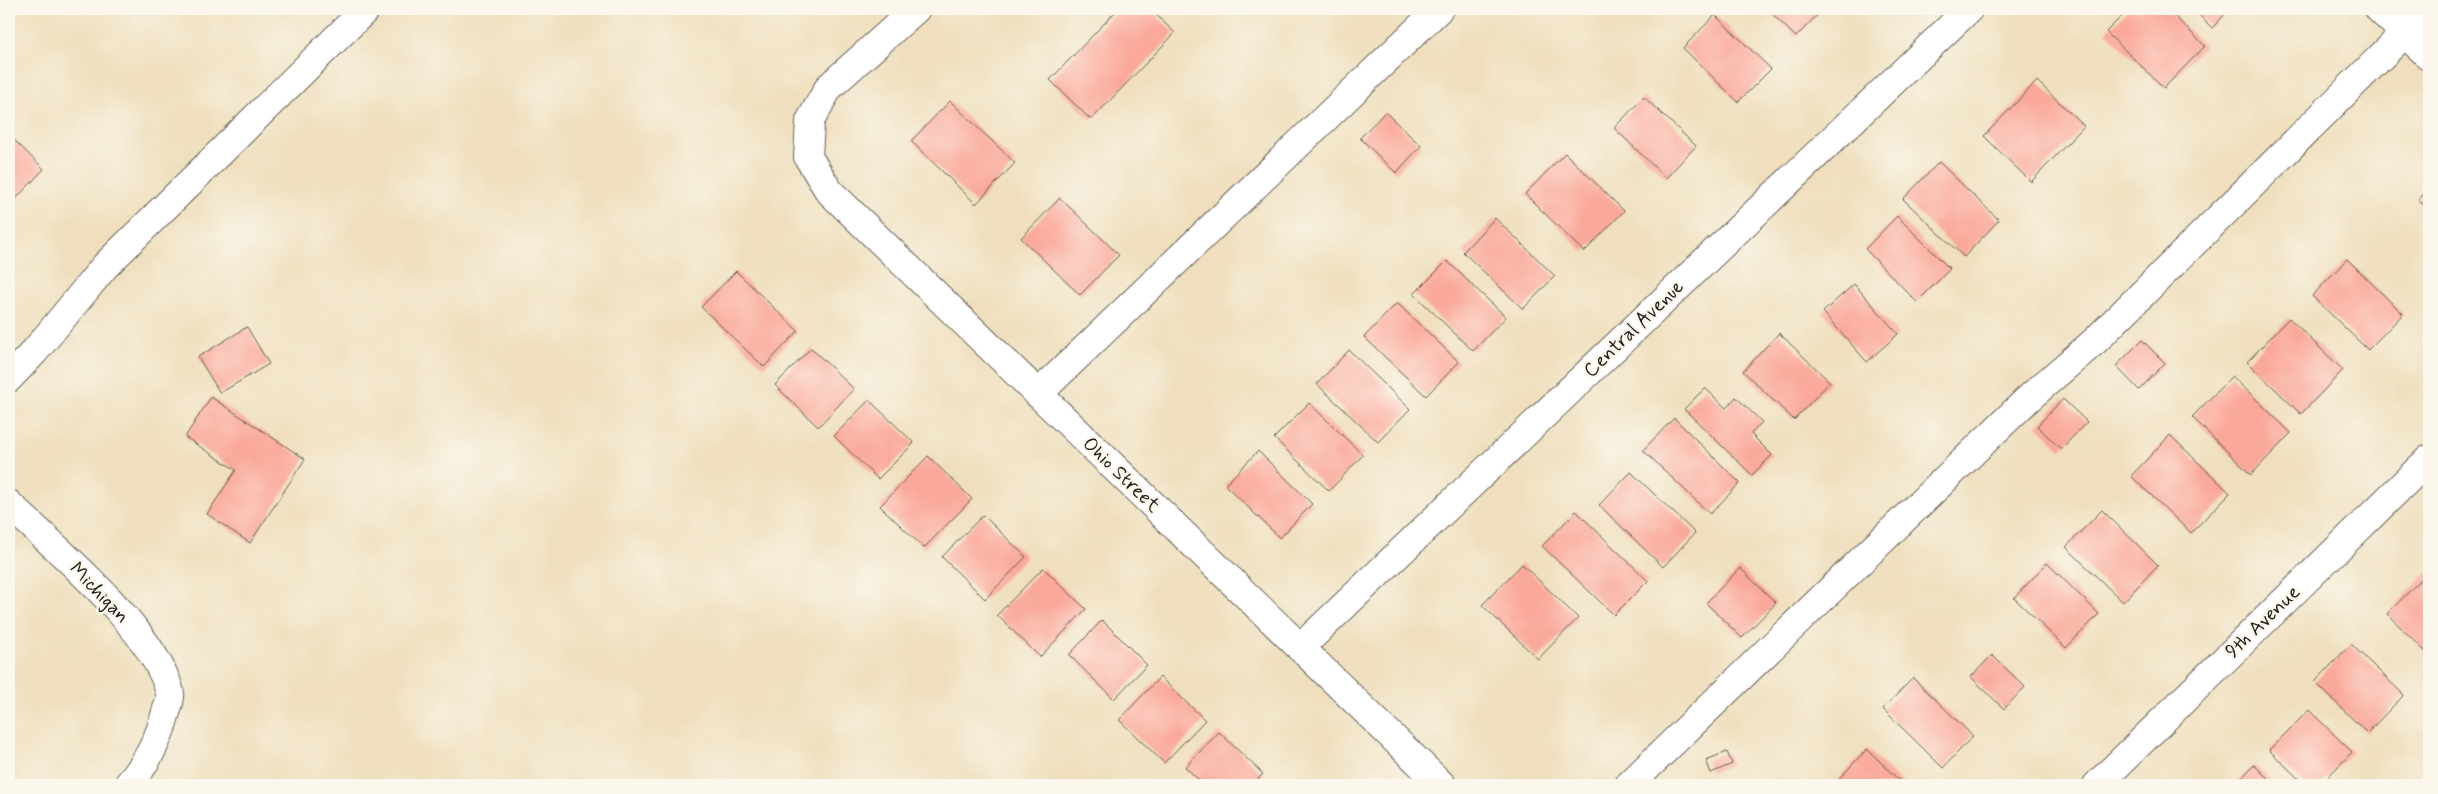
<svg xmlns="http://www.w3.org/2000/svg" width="2438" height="794" font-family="Mynerve,sans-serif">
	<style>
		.building { fill: #faa89a }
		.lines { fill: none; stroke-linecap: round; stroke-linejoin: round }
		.minor-casing { stroke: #666055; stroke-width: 30 }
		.minor { stroke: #fff; stroke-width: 28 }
		.labels { text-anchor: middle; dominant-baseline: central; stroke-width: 5; stroke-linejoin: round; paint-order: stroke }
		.street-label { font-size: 20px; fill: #1c1c1c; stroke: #fbf7ec }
	</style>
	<rect width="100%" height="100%" fill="#fbf7ec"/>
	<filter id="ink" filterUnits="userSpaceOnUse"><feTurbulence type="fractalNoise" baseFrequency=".02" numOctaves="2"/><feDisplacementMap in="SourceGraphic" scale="10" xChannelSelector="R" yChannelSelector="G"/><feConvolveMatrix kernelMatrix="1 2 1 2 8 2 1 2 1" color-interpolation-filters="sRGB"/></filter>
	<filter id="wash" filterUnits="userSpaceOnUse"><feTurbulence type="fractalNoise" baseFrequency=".0096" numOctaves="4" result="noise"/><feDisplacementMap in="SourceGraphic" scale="20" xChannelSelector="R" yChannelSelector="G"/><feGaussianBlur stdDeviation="1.12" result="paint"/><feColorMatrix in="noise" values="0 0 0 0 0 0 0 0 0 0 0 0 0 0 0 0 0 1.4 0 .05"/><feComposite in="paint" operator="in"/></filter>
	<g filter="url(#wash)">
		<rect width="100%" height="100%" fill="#efdfbe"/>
		<g id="blocks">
			<path class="building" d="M1118,9H1150L1175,33L1091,120L1050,80Z
				M1767,9H1823L1796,37Z
				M2129,9H2167L2205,46L2164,88L2106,32Z
				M2193,9H2230L2212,28Z
				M1715,15L1771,69L1738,102L1683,48Z
				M2037,81L2084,126L2031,182L1984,136Z
				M1644,97L1696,146L1666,178L1614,128Z
				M950,101L1015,163L976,204L911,141Z
				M1385,112L1421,146L1396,173L1360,138Z
				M9,135L44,169L9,206Z
				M1565,153L1624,211L1584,252L1525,194Z
				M1939,162L1999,220L1964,257L1903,199Z
				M2429,189V210L2418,200Z
				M1060,198L1119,255L1080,295L1021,238Z
				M1897,216L1950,269L1917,302L1865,249Z
				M1495,218L1555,276L1523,309L1463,252Z
				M2429,227V241L2422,234Z
				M2347,259L2403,314L2368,350L2312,296Z
				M1447,261L1506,317L1473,351L1414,294Z
				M736,271L798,331L764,367L701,307Z
				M1854,284L1898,334L1867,362L1823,312Z
				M1397,303L1459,362L1426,396L1364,337Z
				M2289,318L2343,370L2301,414L2247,362Z
				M247,327L269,364L220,393L198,357Z
				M1779,333L1830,382L1794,420L1743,371Z
				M2142,340L2165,363L2139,390L2116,366Z
				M811,348L854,389L818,427L775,385Z
				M1349,350L1410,409L1378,442L1317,384Z
				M2232,376L2291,433L2251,475L2192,417Z
				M1705,388L1726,408L1736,397L1762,422L1751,434L1772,455L1752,475L1684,409Z
				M211,397L305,459L250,543L207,514L236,470L185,437Z
				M2063,399L2087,422L2061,449L2037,426Z
				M869,400L914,443L878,479L834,436Z
				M1309,403L1363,455L1329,491L1274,438Z
				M1674,418L1740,483L1710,514L1643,450Z
				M2170,435L2230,493L2191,533L2131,476Z
				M1258,451L1312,504L1280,538L1225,485Z
				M928,456L972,499L924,548L880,506Z
				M1631,472L1695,533L1663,567L1599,505Z
				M2102,510L2158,565L2123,602L2066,547Z
				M1576,511L1648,581L1614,615L1542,546Z
				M983,515L1026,557L985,599L942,557Z
				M2047,563L2099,614L2066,648L2014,598Z
				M1522,564L1578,618L1538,659L1482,605Z
				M1043,568L1086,609L1040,657L997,615Z
				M1740,568L1776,603L1742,638L1706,603Z
				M2429,571V655L2387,614Z
				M1102,620L1147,665L1114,699L1069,655Z
				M2351,644L2404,695L2367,733L2315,682Z
				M1992,655L2025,687L2004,709L1971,677Z
				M1160,677L1205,720L1164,763L1119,720Z
				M1913,678L1973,736L1943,768L1883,709Z
				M2309,710L2352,752L2320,785H2305L2269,750Z
				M1219,732L1263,774L1252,785H1204L1185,767Z
				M1867,749L1904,785H1836L1834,784Z
				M1727,752L1732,764L1711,773L1706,760Z
				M2254,765L2275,785H2234Z"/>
		</g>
	</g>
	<g filter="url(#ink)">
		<use href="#blocks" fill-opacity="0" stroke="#666055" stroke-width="1"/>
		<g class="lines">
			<defs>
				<path id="minor" d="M916,9L829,87L810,121L808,157L829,191L1442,785
					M2379,9L2429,56
					M9,378L35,351L105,266L366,9
					M1038,394L1439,9
					M9,504C56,549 155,630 170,693C171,699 168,706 166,712C159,740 147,763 128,785
					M1300,648L1969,9
					M1629,785L2029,398L2095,341L2429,9
					M2097,785L2429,459"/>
			</defs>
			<use href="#minor" class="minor-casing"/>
			<use href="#minor" class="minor"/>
		</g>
	</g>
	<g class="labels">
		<g class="street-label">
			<text transform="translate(1634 329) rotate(-44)">Central Avenue</text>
			<text transform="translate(1121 475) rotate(44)">Ohio Street</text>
			<text transform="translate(99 593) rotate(46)">Michigan</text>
			<text transform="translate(2263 622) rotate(-44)">9th Avenue</text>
		</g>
	</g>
	<rect width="2438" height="794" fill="none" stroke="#fbf7ec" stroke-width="30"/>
</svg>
